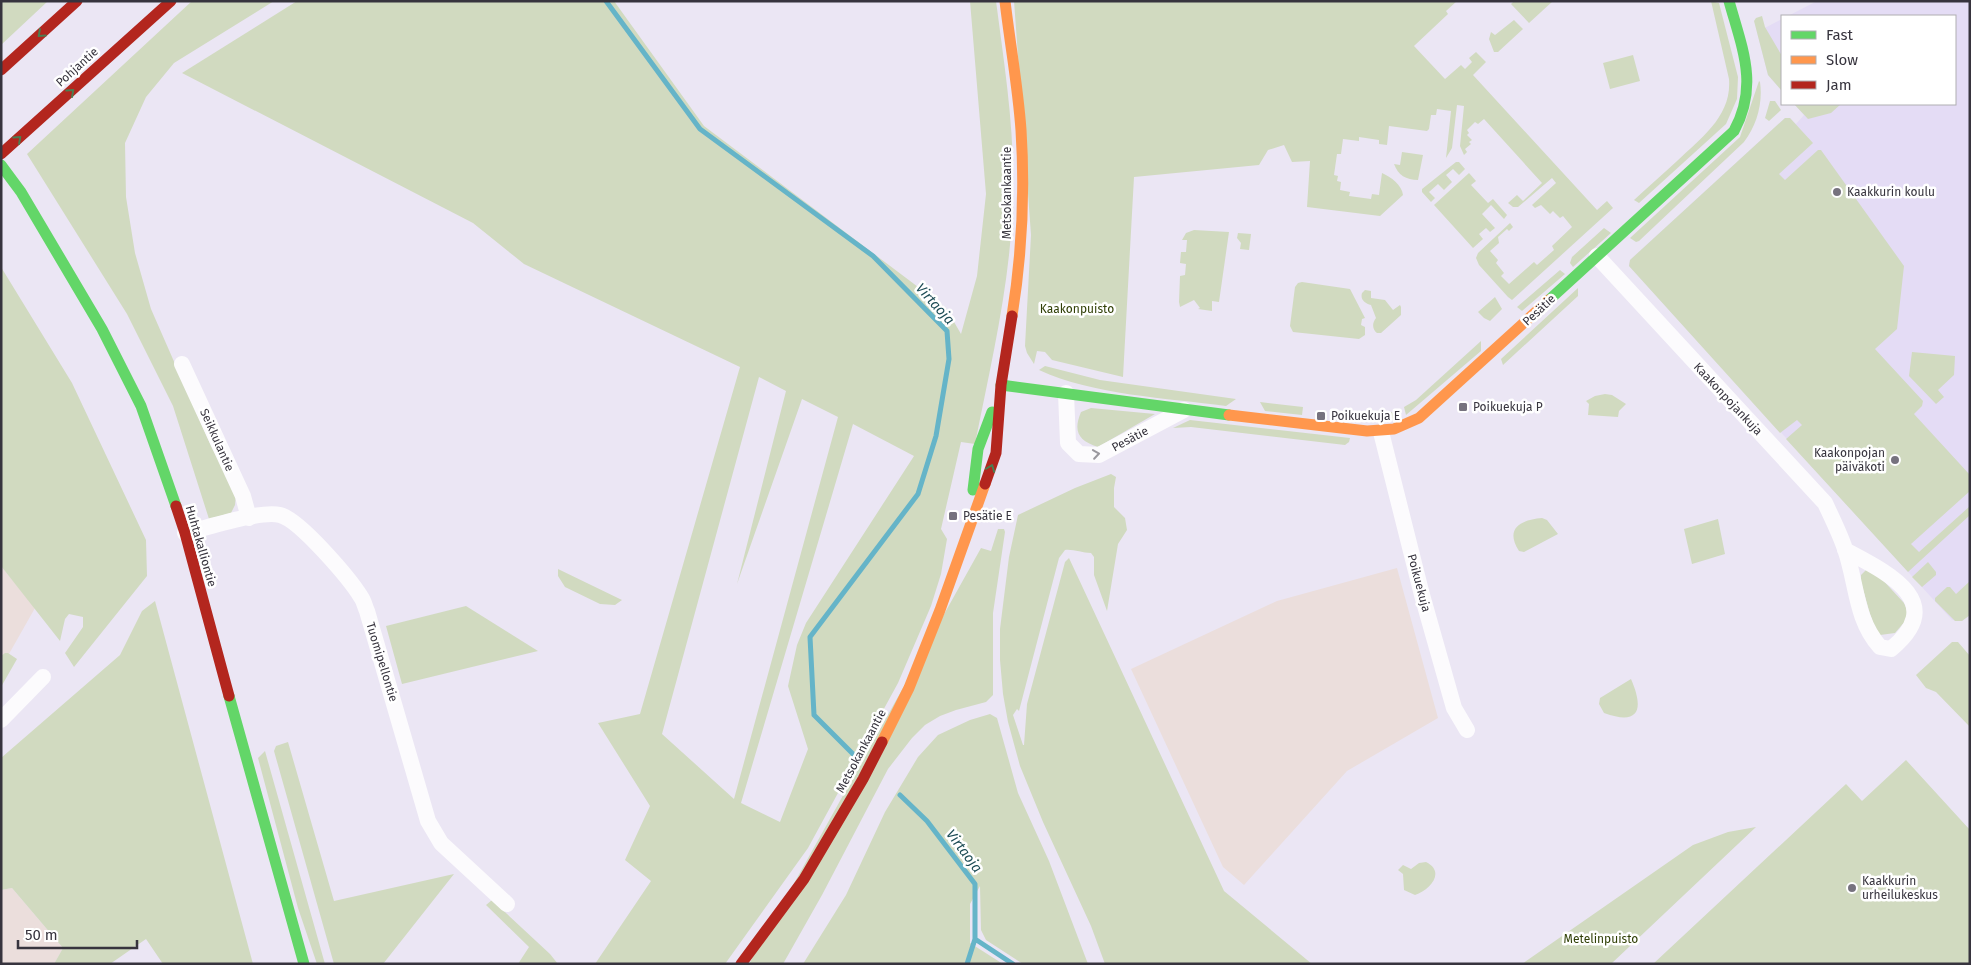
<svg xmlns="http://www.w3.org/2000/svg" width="1971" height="965" font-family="'Fira Sans',sans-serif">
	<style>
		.commercial { fill: #ebdedc }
		.built { fill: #e4dcf5 }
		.green { fill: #d1dac0; fill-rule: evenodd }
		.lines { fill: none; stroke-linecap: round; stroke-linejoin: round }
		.stream { stroke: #65b4c8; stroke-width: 5 }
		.street { stroke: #fcfbfd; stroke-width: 16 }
		.fast { stroke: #63d668; stroke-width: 11 }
		.slow { stroke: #ff974d; stroke-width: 11 }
		.jam { stroke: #b3261e; stroke-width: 11 }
		.oneway { stroke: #4b7d51 }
		.oneway2 { stroke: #9a989e }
		.poi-dot { fill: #76727e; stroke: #fff; stroke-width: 2 }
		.labels { text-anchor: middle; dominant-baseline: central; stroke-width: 5; stroke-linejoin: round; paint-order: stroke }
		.street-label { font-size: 12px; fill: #37343e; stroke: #fff }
		.poi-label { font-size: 12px; fill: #37343e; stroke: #fff; text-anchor: start }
		.park-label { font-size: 12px; fill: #314007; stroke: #fff }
		.water-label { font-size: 14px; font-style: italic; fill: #1e4d56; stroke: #fff }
	</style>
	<rect width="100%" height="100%" fill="#ebe6f4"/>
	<path class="commercial" d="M1,566L35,608L1,668Z
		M1397,568L1438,718L1347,771L1244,885L1223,867L1131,669L1277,601Z
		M12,888L63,948L54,964H1V890Z"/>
	<path class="built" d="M1817,1H1970V615L1962,621L1952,620L1629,266L1630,260L1785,118H1790L1796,124L1804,115L1794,104H1955V16H1788Z
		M1782,19V91L1768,75L1757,32Z"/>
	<path class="green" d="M1,1H48L1,45Z
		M192,1H274L174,63L146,97L125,143L126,197L135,253L151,309L211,446L236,494L235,505L231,513L209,519L173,406L127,314L27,154Z
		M297,1H614L704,126L946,308L961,334L977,276L986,194L970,1H996C1004,63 1014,124 1013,186C1013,273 992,358 975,444L961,442L941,529L947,539L941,574L931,606L898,683L808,848L725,964H595L651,881L625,860L650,806L598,723L640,714L740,367L524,264L473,223L182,73ZM759,377L786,391L737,584L802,399L838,417L734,799L662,734ZM853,424L914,456L806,623L797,645L788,686L808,749L780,822L741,803Z
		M1014,1H1457L1446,11L1448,14L1414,46L1445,79L1461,65L1465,69L1472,62L1469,58L1476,52L1486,62L1473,75L1597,210L1607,201L1613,208L1512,300L1508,297L1479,265L1476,258L1478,253L1510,223L1513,227L1509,231L1507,229L1498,237L1499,243L1490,251L1498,260L1496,263L1504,273L1501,276L1509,284L1534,262L1537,265L1554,250L1552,246L1572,227L1563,216L1560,218L1553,211L1550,214L1541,205L1535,208L1532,205L1556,183L1552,178L1518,207H1513L1508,203L1517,195L1523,201L1542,183L1484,119L1478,124L1475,122L1467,130L1469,133L1467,135L1472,140L1469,142L1471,144L1465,149L1467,152L1464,155L1460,146L1464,106L1457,105L1452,148L1446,158L1451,111L1437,109L1436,115H1431L1429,129L1427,131L1389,126L1387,145L1379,144V140L1359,137V141L1343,139L1341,154H1337L1334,175L1338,176L1337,181L1341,182L1340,190L1350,192L1349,196L1371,199L1372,194L1379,195L1382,173C1391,177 1402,185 1403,195L1380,216L1307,207L1310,161L1292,162L1284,145L1268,150L1259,165L1134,177L1123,377L1052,360L1045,352L1037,351L1034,364L1027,353L1025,346L1031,235Z
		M1514,1H1553L1529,23L1511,4Z
		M1711,1L1719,3L1738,77L1737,99L1726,124L1639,203L1634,200C1648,187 1663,174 1677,161C1701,138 1732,116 1729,79Z
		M1762,16L1765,27L1782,56V91L1768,75L1754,21L1756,18Z
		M1514,20L1523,29L1498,52H1494L1489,39L1491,32L1495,35Z
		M1633,55L1640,81L1610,89L1603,63Z
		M1759,81L1760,82C1763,103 1757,125 1744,142L1639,241L1636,242L1630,238L1740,137Z
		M1770,101H1775L1781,110L1769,121L1765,118Z
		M1794,104H1841L1831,113L1808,119Z
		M1785,118H1790L1813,143L1779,174L1785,180L1818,150H1821L1904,266L1897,329L1875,349L1923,401L1922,406L1914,414L1970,475V491L1911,544L1919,552L1970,506V515L1908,572L1786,439L1802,425L1797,420L1780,433L1629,266L1630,260Z
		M1402,152L1423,155L1418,180C1406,180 1398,175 1394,164L1400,165Z
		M1456,162H1459L1465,169L1459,175L1453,169L1446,175L1452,182L1444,190L1438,184L1429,192L1435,198L1431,202L1422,192V189Z
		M1469,173L1476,181L1471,185L1488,203L1493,199L1507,215L1504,219L1491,205L1482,214L1495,228L1490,232L1486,228L1479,234L1483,239L1473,248L1434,205Z
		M1604,228L1611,233L1573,267L1570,263L1572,257Z
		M1194,230L1229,232L1219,302L1212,301V311L1198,309L1200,308L1194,300L1180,307L1179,302L1180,276L1185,275L1186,264L1180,263L1181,252H1186L1187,240H1182L1186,233Z
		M1238,233L1251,234L1249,250L1240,249L1241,243L1237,238Z
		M1,267L72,383L146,540L147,576L74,667L65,653L83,627V617L69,614L65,619L60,641L1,566Z
		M1560,270L1565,274L1522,311L1517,307Z
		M1302,282L1350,289L1365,318L1362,319L1361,325L1365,327V335L1359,339L1293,332L1290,326L1295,287L1298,283Z
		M1578,288V296L1503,365L1501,359Z
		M1365,290L1371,291V298L1385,300L1393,310L1400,305L1401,307V315L1381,333H1377C1372,329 1372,323 1376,318L1371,305C1365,303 1360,300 1362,293Z
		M1495,297L1502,309L1490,321L1484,318L1478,312Z
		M1481,341V351L1406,415L1404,407L1416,400Z
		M1912,352L1955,356L1954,375L1938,390L1944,397L1936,404L1909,376Z
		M1045,366L1100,380L1236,399L1226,406C1167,398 1093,395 1039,370Z
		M1605,394L1612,395L1626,404L1619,411L1618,417L1588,415L1589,404L1586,401L1595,396Z
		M1260,402L1303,407L1302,415L1265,411Z
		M1091,408L1155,414L1098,447C1078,441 1073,431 1081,412Z
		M1392,412L1396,420L1361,422L1363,416L1365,415Z
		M1190,420L1350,438L1349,442L1345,445L1191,427L1173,428Z
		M1111,474L1116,477L1114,488V507L1125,518L1127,530L1118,544L1107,611L1094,575V557L1091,553C1082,553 1073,549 1065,550L1059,558L1019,711L1017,709L1013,715L1023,745H1024L1027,704L1065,562L1069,558L1224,891L1312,964H1105L1091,926L1043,822L1020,766L1008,722L1003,694L1000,660V629L1009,557L1018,515L1075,488Z
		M1542,518L1547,520L1558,534L1524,552L1519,551C1505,529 1519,520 1542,518Z
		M1718,519L1725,554L1692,564L1684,529Z
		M998,529H1004L1005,532L993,613V695L986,702L956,710L940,716L925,725L912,738L888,769L822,895L783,964H749L981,548L991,551Z
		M1928,562L1936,572V575L1922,587L1912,577Z
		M558,569L622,600L615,605L600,604L565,587L558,576Z
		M1866,570L1880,577L1904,603L1908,612L1907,619L1895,633L1880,635L1875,628L1870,614L1861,582V575Z
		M1970,581V615L1962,621H1955L1935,601V598L1947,587H1950L1956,594Z
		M155,601L253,964H163L146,939L110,964H54L63,948L12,888L1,890V758L120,655L142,611Z
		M466,606L538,651L402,684L386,626Z
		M1952,642H1958L1970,656V727L1936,692L1926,688L1916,675Z
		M5,653H8L17,659L1,687V656Z
		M1631,679C1644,709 1640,726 1604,713L1599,704L1600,698Z
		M990,714L997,718L1018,793L1049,861L1088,964H1023L986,940L981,930L980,886L970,904V943L1003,964H803L846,895L885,812L918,757L938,735L970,720Z
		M288,742L334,901L454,874L383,964H334L274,751L276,746Z
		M265,751L325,964H317L298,908L258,758Z
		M1906,760L1970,830V964H1653L1846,784L1862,801Z
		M1756,827L1611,964H1522L1693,845L1728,832Z
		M1426,862C1446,872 1430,890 1415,895L1404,890L1403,874L1398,870L1403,865L1411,869L1419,863Z
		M492,900L550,954L558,964H518L529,947L486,905Z"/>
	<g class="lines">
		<path class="stream" d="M606,1L700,129L873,256L947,331L949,359L936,436L918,494L810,637L814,715L855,756
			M900,795L927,821L975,884V939L967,964
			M975,939L1013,964"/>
		<path class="street" d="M1597,256L1825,503C1832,518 1840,534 1845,549C1857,583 1855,619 1880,647L1891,649C1949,601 1886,572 1845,550
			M182,364L243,496L249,518
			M1066,393L1068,443L1079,454L1099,455L1184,410
			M1381,432L1422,595L1454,708L1467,730
			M185,533C207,528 260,510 280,515C300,520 350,579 361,597C364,601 365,607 367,611L428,821L441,843L507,904
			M1,720L43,677"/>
		<path class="fast" d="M1,165L21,192L102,329L141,406L176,506
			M1549,300L1734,131C1759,85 1742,48 1729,1
			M1001,385L1229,415
			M973,490L978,449L992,412
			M229,696L304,964"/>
		<path class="slow" d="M1005,1C1010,44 1018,87 1021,130C1025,192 1022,254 1012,316
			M1229,415L1367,431L1394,429L1419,418L1549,300
			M882,742L909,688L940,610L985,484"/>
		<path class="jam" d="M1,70L77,1
			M1,154L171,1
			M985,484L996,453L1001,385L1012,316
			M176,506L185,533L229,696
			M741,964L804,879L863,779L882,742"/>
	</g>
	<defs><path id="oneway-chevron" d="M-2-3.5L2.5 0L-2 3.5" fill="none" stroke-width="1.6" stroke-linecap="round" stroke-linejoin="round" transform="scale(1.25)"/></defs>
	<g class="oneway">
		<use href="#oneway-chevron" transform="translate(41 34) rotate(138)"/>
		<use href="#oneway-chevron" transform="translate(71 92) rotate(-42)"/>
		<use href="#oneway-chevron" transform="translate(18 139) rotate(-42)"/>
		<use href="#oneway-chevron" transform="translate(991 468) rotate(-69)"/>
	</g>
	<use class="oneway2" href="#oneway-chevron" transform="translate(1096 454) rotate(-8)"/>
	<g class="poi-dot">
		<circle cx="1837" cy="192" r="5"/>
		<rect x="1458" y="402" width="10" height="10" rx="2.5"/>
		<rect x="1316" y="411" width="10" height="10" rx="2.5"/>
		<circle cx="1895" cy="460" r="5"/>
		<rect x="948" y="511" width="10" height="10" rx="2.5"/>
		<circle cx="1852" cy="888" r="5"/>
	</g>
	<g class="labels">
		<g class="street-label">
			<text transform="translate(77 67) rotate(-42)">Pohjantie</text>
			<text transform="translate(1007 193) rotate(-90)">Metsokankaantie</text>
			<text transform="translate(1539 310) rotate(-43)">Pesätie</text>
			<text transform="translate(1728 399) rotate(47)">Kaakonpojankuja</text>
			<text transform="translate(1130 439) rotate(-28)">Pesätie</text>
			<text transform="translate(217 440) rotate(66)">Seikkulantie</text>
			<text transform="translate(201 546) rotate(74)">Huhtakalliontie</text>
			<text transform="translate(1419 583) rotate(75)">Poikuekuja</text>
			<text transform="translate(382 662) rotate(73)">Tuomipellontie</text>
			<text transform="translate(861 751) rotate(-62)">Metsokankaantie</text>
		</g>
		<g class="poi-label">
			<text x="1847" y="192">Kaakkurin koulu</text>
			<text x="1473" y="407">Poikuekuja P</text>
			<text x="1331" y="416">Poikuekuja E</text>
			<text x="1885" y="453" text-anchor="end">Kaakonpojan<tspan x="1885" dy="14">päiväkoti</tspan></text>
			<text x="963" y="516">Pesätie E</text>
			<text x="1862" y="881">Kaakkurin<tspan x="1862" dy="14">urheilukeskus</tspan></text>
		</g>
		<g class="park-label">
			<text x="1077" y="309">Kaakonpuisto</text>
			<text x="1601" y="939">Metelinpuisto</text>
		</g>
		<g class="water-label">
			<text transform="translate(935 304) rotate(48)">Virtaoja</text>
			<text transform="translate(964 851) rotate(53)">Virtaoja</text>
		</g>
	</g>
	<rect width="1971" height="965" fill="none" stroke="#37343e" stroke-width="5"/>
	<rect x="1781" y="15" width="175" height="90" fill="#ffffff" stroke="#afaeb2"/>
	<rect x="1791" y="31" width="25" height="8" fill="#63d668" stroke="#afaeb2"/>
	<text x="1826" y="40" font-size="15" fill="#37343e">Fast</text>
	<rect x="1791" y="56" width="25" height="8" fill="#ff974d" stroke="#afaeb2"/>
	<text x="1826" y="65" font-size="15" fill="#37343e">Slow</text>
	<rect x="1791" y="81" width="25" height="8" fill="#b3261e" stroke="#afaeb2"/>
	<text x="1826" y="90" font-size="15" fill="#37343e">Jam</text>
	<path d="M18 940v8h119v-8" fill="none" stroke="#37343e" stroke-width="2.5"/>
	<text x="25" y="940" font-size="15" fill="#37343e" stroke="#ffffff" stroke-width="4" paint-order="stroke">50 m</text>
</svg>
